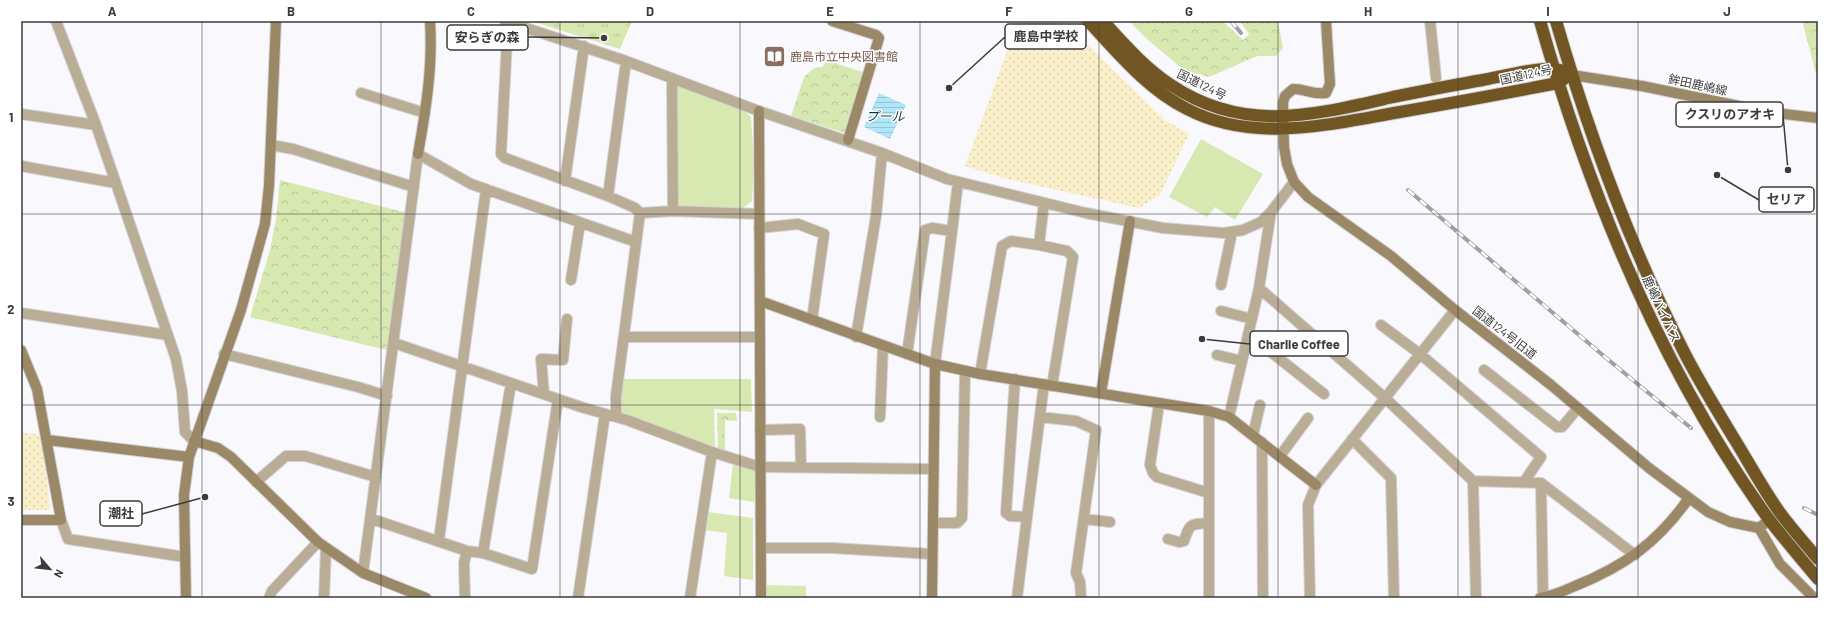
<svg xmlns="http://www.w3.org/2000/svg" width="1839" height="619" font-family="Barlow,'Noto Sans JP',sans-serif">
	<style>
		.grass { fill: #d7e8b1 }
		.forest { fill: url(#forest-crowns) }
		.sand { fill: url(#sand-dots) }
		.park { fill: url(#park-tufts) }
		.water { fill: url(#water-rules) }
		.lines { fill: none; stroke-linecap: round; stroke-linejoin: round }
		.street-casing { stroke: #d3d2d6; stroke-width: 12 }
		.secondary-casing { stroke: #d3d2d6; stroke-width: 12 }
		.highway-casing { stroke: #d3d2d6; stroke-width: 14 }
		.street { stroke: #baad96; stroke-width: 10 }
		.secondary { stroke: #9b8867; stroke-width: 10 }
		.highway { stroke: #715623; stroke-width: 12 }
		.rail-casing { stroke: #a09fa2; stroke-width: 4 }
		.rail { stroke: #fff; stroke-width: 2.5; stroke-dasharray: 8; stroke-linecap: butt }
		.grid { fill: none; stroke: #3b3a3c; stroke-width: 1; stroke-opacity: 0.55 }
		.labels { text-anchor: middle; dominant-baseline: central; stroke-width: 3; stroke-linejoin: round; paint-order: stroke }
		.education-label { font-size: 12px; fill: #785e54; stroke: #fff; text-anchor: start }
		.street-label { font-size: 12px; fill: #3b3a3c; stroke: #fff }
		.water-label { font-size: 13px; font-style: italic; fill: #10323c; stroke: #fff }
		.leader { fill: none; stroke: #3b3a3c; stroke-width: 1.5 }
		.callout-dot { fill: #3b3a3c; stroke: #fff; stroke-width: 1.5 }
		.callout { fill: #fff; stroke: #3b3a3c; stroke-width: 1.5 }
		.callout-label { font-size: 13px; text-anchor: middle; font-weight: bold; fill: #3b3a3c }
		.neatline { fill: none; stroke: #3b3a3c; stroke-width: 1.5 }
		.grid-label { font-size: 13px; text-anchor: middle; font-weight: bold; fill: #3b3a3c }
	</style>
	<defs>
		<pattern id="forest-crowns" width="20" height="18" patternUnits="userSpaceOnUse"><rect width="20" height="18" fill="#d7e8b1"/><path d="M2 6a3 3 0 1 1 6 0M12 15a3 3 0 1 1 6 0" fill="none" stroke="#b9c899"/></pattern>
		<pattern id="sand-dots" width="8" height="8" patternUnits="userSpaceOnUse"><rect width="8" height="8" fill="#f9f0ca"/><path d="M2 2h.1M6 6h.1" fill="none" stroke="#d6cfae" stroke-width="1.8" stroke-linecap="round"/></pattern>
		<pattern id="park-tufts" width="24" height="20" patternUnits="userSpaceOnUse"><rect width="24" height="20" fill="#d7e8b1"/><path d="M3 7l-1-3M5 7V3M7 7l1-3M15 17l-1-3M17 17v-4M19 17l1-3" fill="none" stroke="#b9c899"/></pattern>
		<pattern id="water-rules" width="6" height="5" patternUnits="userSpaceOnUse"><rect width="6" height="5" fill="#b0e6f9"/><path d="M0 2.5h6" fill="none" stroke="#98c6d6"/></pattern>
	</defs>
	<rect width="100%" height="100%" fill="#f9f8fd"/>
	<path class="grass" d="M675,83L743,110L751,117L754,161L752,201L743,208L676,209Z
		M1201,139L1263,174L1235,220L1215,207L1207,217L1169,197Z
		M622,379H751L752,412L714,409L715,447L620,413Z
		M733,463L756,469L754,502L729,498Z
		M707,512L753,518V580L724,576L727,533L704,530Z
		M764,585L806,586V598H764Z"/>
	<path class="forest" d="M1129,21H1222L1243,40L1249,34L1240,21H1278L1283,48L1276,56H1257L1209,77L1202,75L1185,71L1148,40Z
		M1802,21H1818V77H1817Z
		M828,61L866,73L848,134L791,116L804,77L814,68L822,67Z
		M280,180L407,213L391,351L250,317L270,250L276,219Z
		M717,413H736L737,421L725,420V451L718,448Z"/>
	<path class="sand" d="M1018,21H1060L1088,45L1166,121L1189,134L1160,195L1139,208L1007,179L965,166Z
		M21,433L36,434L43,442L50,510H21Z"/>
	<path class="park" d="M531,21H632L620,49Z"/>
	<path class="water" d="M879,93L906,105L890,139L864,127Z"/>
	<g class="lines">
		<defs>
			<path id="street" d="M56,21L96,125L176,359L182,391L185,432L194,441
				M505,21L626,61L759,111L882,153L947,179L1086,213L1163,228L1224,233L1243,230L1261,222L1271,212L1294,182
				M1430,21L1436,78
				M508,22L501,154L505,158L608,196L635,208L640,213L616,396V417L627,420L712,452L760,467L933,469
				M672,79L673,211
				M361,93L425,113
				M21,114L96,125
				M271,145L293,149L414,187
				M21,166L116,183
				M565,181L584,46
				M608,196L626,61
				M640,213L673,211L759,214
				M759,228L798,224L824,234L812,320
				M1039,245L1044,203
				M571,280L580,223
				M1221,285L1232,232
				M1259,288L1385,398L1473,481L1541,483L1635,555
				M1221,311L1252,319
				M21,313L168,335
				M1381,325L1420,354L1541,457L1524,482
				M1248,334L1324,394
				M625,337H760
				M856,337L876,216L882,153
				M394,343L581,407L616,417
				M224,354L358,387L387,396
				M907,354L925,230L932,228L952,231L958,182
				M1217,355L1242,361
				M935,364L952,231
				M1484,370L1557,427H1562L1578,408
				M980,374L1002,246L1011,241L1039,245L1067,251L1073,257L1052,386
				M1015,379L1006,513L1010,516L1027,517L1017,598
				M544,394L541,359L563,360L567,319
				M1159,404L1150,465L1153,473L1157,477L1209,493
				M1209,411V598
				M880,417L883,346
				M1040,417L1076,421L1096,430L1076,573L1080,582L1081,598
				M1229,417L1259,288L1271,212
				M760,430L800,429L801,467
				M1253,435L1260,405
				M1352,439L1391,478L1394,598
				M1262,442L1263,598
				M1280,456L1308,418
				M1473,481L1476,598
				M256,482L286,456H305L376,477
				M1541,483L1543,598
				M1027,517L1044,384
				M372,519L467,551L464,563L465,598
				M1084,519L1110,522
				M61,520L68,539L185,557
				M933,523H957L962,518L965,371
				M1168,539L1179,542L1184,541C1190,523 1190,524 1209,523
				M439,540L486,189
				M761,548H832L932,554
				M467,551L483,553L532,569L558,399
				M483,553L511,383
				M363,573L418,154L471,184L636,242
				M269,598L272,591L318,542
				M324,598L326,548
				M578,598L605,414
				M690,598L712,452
				M1310,598L1308,505L1316,485L1455,310"/>
			<path id="secondary" d="M832,21L876,35L879,38L848,140
				M1326,21L1330,84L1326,93C1313,95 1306,89 1293,89L1285,96L1283,103L1284,147L1287,164L1294,182L1308,197L1391,256L1455,310L1551,385L1649,468L1708,512L1730,522L1759,528
				M1572,75L1642,86L1768,112L1818,118
				M759,111L761,598
				M418,154C426,109 433,66 430,21
				M760,301L935,364L980,374L1209,411L1229,417L1316,485
				M21,350L37,389L61,520H21
				M1101,393L1130,221
				M47,440L189,457
				M194,441L218,448L231,457L318,542L363,573L426,598
				M1764,524L1759,528L1780,564L1814,598
				M186,598L184,495L189,457L241,310L265,224L269,186L276,21
				M932,598L935,364
				M1540,598C1552,596 1564,591 1575,586C1625,566 1658,542 1689,498"/>
			<path id="highway" d="M1088,21C1118,53 1147,89 1187,109C1254,144 1330,124 1400,112C1446,104 1491,96 1537,87L1558,83L1564,79
				M1103,21C1124,44 1145,68 1171,85C1244,134 1314,115 1393,97C1423,91 1453,85 1483,80C1500,77 1545,65 1560,70
				M1540,21C1590,197 1661,369 1768,518C1784,539 1801,559 1818,579
				M1556,21C1589,135 1631,248 1685,354C1700,383 1718,412 1735,440C1749,463 1762,487 1778,510C1790,527 1805,543 1818,559"/>
		</defs>
		<use href="#street" class="street-casing"/>
		<use href="#secondary" class="secondary-casing"/>
		<use href="#highway" class="highway-casing"/>
		<use href="#street" class="street"/>
		<use href="#secondary" class="secondary"/>
		<use href="#highway" class="highway"/>
		<defs>
			<path id="rail" d="M1231,21L1241,33
				M1408,190L1605,357L1691,428
				M1804,508L1818,515"/>
		</defs>
		<use href="#rail" class="rail-casing"/>
		<use href="#rail" class="rail"/>
	</g>
	<path class="grid" d="M202,21V598M381,21V598M560,21V598M740,21V598M920,21V598M1099,21V598M1278,21V598M1458,21V598M1638,21V598M21,214H1818M21,405H1818"/>
	<defs>
		<symbol id="library-square" viewBox="-11 -11 22 22"><rect x="-9" y="-9" width="18" height="18" rx="4" fill="#8d6e63" stroke="#fff"/><path d="M-6-4Q-3-5.5-.7-3.5V5Q-3 3-6 4ZM6-4Q3-5.5 .7-3.5V5Q3 3 6 4Z" fill="#fff"/></symbol>
	</defs>
	<g fill-rule="evenodd">
		<use href="#library-square" x="762" y="44" width="25" height="25"/>
	</g>
	<g class="labels">
		<g class="education-label">
			<text x="790" y="56">鹿島市立中央図書館</text>
		</g>
		<g class="street-label">
			<text transform="translate(1526 74) rotate(-12)">国道124号</text>
			<text transform="translate(1202 84) rotate(26)">国道124号</text>
			<text transform="translate(1698 84) rotate(12)">鉾田鹿嶋線</text>
			<text transform="translate(1662 309) rotate(65)">鹿嶋バイパス</text>
			<text transform="translate(1505 332) rotate(38)">国道124号旧道</text>
		</g>
		<g class="water-label">
			<text x="885" y="116">プール</text>
		</g>
	</g>
	<path class="leader" d="M949 88L1005 37M604 38L528 37M1788 170L1783 115M1717 175L1759 200M1202 339L1250 344M205 497L142 514"/>
	<g class="callout-dot">
		<circle cx="949" cy="88" r="4"/>
		<circle cx="604" cy="38" r="4"/>
		<circle cx="1788" cy="170" r="4"/>
		<circle cx="1717" cy="175" r="4"/>
		<circle cx="1202" cy="339" r="4"/>
		<circle cx="205" cy="497" r="4"/>
	</g>
	<g class="callout">
		<rect x="1005" y="24" width="81" height="25" rx="4"/>
		<rect x="447" y="25" width="81" height="25" rx="4"/>
		<rect x="1676" y="102" width="107" height="25" rx="4"/>
		<rect x="1759" y="187" width="55" height="25" rx="4"/>
		<rect x="1250" y="331" width="98" height="25" rx="4"/>
		<rect x="100" y="501" width="42" height="25" rx="4"/>
	</g>
	<g class="callout-label">
		<text x="1046" y="41">鹿島中学校</text>
		<text x="487" y="42">安らぎの森</text>
		<text x="1730" y="119">クスリのアオキ</text>
		<text x="1786" y="204">セリア</text>
		<text x="1299" y="349">Charlie Coffee</text>
		<text x="121" y="518">潮社</text>
	</g>
	<rect width="1839" height="619" fill="none" stroke="#ffffff" stroke-width="44"/>
	<g transform="translate(50 569) rotate(118)" stroke="#ffffff" stroke-width="3" paint-order="stroke">
	<path d="M0-3L7 15L0 10L-7 15Z" fill="#3b3a3c"/>
	<text y="-6" font-size="11" font-weight="bold" text-anchor="middle" fill="#3b3a3c">N</text>
	</g>
	<rect x="22" y="22" width="1795" height="575" class="neatline"/>
	<g class="grid-label">
		<text x="112" y="16">A</text>
		<text x="291" y="16">B</text>
		<text x="471" y="16">C</text>
		<text x="650" y="16">D</text>
		<text x="830" y="16">E</text>
		<text x="1009" y="16">F</text>
		<text x="1189" y="16">G</text>
		<text x="1368" y="16">H</text>
		<text x="1548" y="16">I</text>
		<text x="1727" y="16">J</text>
		<text x="11" y="122">1</text>
		<text x="11" y="314">2</text>
		<text x="11" y="506">3</text>
	</g>
</svg>
